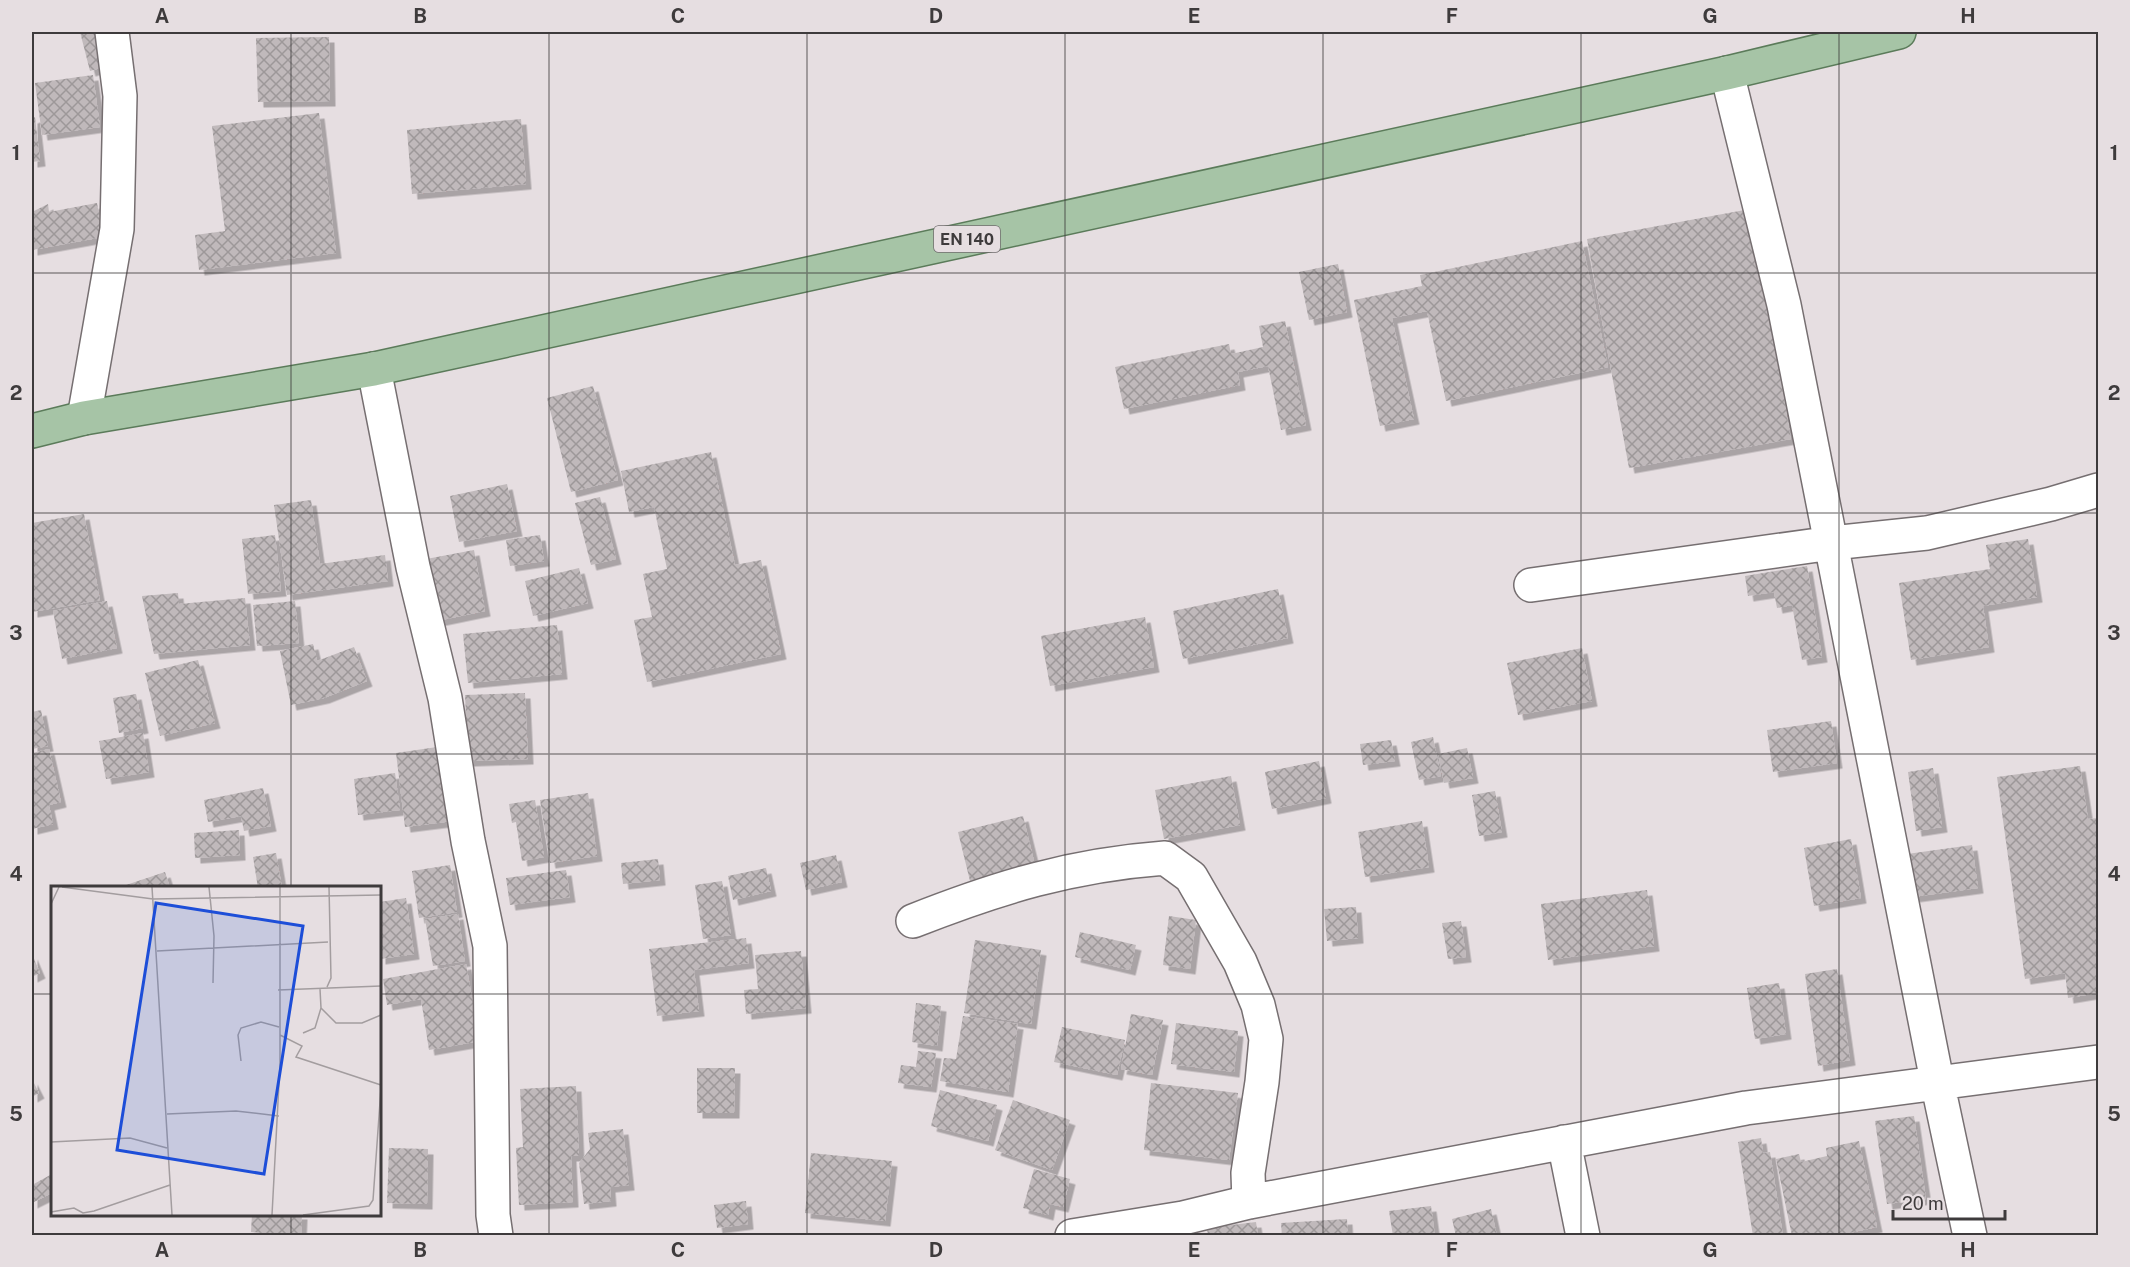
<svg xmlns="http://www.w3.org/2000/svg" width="2130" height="1267" font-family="'Public Sans',sans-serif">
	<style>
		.building { fill: url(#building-cross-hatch); filter: url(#shadow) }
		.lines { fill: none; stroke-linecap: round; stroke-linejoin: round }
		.minor-casing { stroke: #766f71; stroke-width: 36 }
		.major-casing { stroke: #5b7b5a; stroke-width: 36 }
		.minor { stroke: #fff; stroke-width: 33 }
		.major { stroke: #a6c4a6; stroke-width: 33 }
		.grid { fill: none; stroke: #3e3b3c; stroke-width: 1.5; stroke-opacity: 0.55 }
		.labels { text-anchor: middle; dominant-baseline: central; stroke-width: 4.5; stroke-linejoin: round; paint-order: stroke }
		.shield { fill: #e6dee1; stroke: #706c6e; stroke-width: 1.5 }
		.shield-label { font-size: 16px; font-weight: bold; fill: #3e3b3c }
		.inset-road { fill: none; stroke: #a39d9f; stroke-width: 1.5 }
		.view { fill: #1d4ed8; fill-opacity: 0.15; stroke: #1d4ed8; stroke-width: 3 }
		.inset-edge { fill: none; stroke: #3e3b3c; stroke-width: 3 }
		.neatline { fill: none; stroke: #3e3b3c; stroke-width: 2 }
		.grid-label { font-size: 20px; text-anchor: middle; font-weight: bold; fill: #3e3b3c }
	</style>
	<defs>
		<pattern id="building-cross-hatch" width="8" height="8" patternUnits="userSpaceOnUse" patternTransform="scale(1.5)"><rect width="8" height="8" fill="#c0b9bb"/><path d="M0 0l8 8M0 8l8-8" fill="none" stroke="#9d9899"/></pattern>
		<filter id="shadow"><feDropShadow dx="5.5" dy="5.5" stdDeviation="0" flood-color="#0004"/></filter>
	</defs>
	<rect width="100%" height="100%" fill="#e6dee1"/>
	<path class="building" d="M80,32H102L111,65L90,71Z
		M329,37L330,101L258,102L256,38Z
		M93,75L100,127L42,135L35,83Z
		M319,113L336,253L199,270L195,235L225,231L212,126Z
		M35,117L40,161L32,162V118Z
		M521,119L526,184L412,194L407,130Z
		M97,203L103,237L32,250V212L48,204L49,212Z
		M1750,209L1791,439L1629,468L1587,239Z
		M1582,241L1608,367L1446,401L1427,311L1392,318L1414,419L1380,426L1354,300L1422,286L1420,275Z
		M1338,264L1347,312L1309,320L1299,272Z
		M1285,321L1306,425L1281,430L1268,366L1238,372L1240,385L1124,409L1115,367L1229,344L1231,354L1263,347L1259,326Z
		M593,386L618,480L571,492L547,398Z
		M711,452L735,565L761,560L781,654L647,682L634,620L652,617L643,574L667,569L654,507L629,512L621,471Z
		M507,484L517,531L459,542L450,496Z
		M600,497L616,559L591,565L575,503Z
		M311,500L320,564L385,555L388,581L287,595L274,505Z
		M84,514L100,600L32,612V523Z
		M275,535L281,591L248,594L242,539Z
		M540,535L544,561L510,566L506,540Z
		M2028,539L2037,597L1983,606L1989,647L1911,660L1899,583L1990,569L1986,545Z
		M474,550L485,611L432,622L421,560Z
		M1807,566L1822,657L1802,660L1792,605L1777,608L1774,592L1748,596L1745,576Z
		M579,568L588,603L533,616L525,581Z
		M1278,589L1288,638L1183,659L1173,611Z
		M178,593L179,604L245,598L250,645L154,654L142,596Z
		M107,601L117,648L62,659L53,611Z
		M295,601L299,643L257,646L253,605Z
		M1145,617L1154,667L1050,686L1041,636Z
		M557,625L562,674L468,683L463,634Z
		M313,644L317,661L354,647L367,681L324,698L291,705L280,651Z
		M1582,648L1592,701L1518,715L1507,663Z
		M198,660L215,723L160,736L145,673Z
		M525,693L528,759L468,761L465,695Z
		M136,694L143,728L119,733L113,698Z
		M41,710L48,746L32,749V712Z
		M1831,721L1837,763L1773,772L1767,730Z
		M143,733L149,772L106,779L99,741Z
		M1433,737L1441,776L1419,780L1411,742Z
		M1391,740L1395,761L1363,765L1360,744Z
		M444,746L453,821L405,827L396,753Z
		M1467,748L1473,778L1444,783L1438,754Z
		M49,749L61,802L49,805L53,824L32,829V753Z
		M1319,761L1326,798L1272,809L1265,772Z
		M2080,766L2088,819L2098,818V993L2068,998L2065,973L2025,979L1997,777Z
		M1933,768L1942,827L1916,831L1908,772Z
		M395,773L400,810L358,815L354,779Z
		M1231,776L1240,825L1164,839L1155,790Z
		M263,788L271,826L244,831L241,816L208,822L204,800Z
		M1495,791L1502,832L1479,836L1472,795Z
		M588,793L597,856L550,863L540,800Z
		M535,800L544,857L522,861L516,822L512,823L509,804Z
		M1023,816L1035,865L970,881L958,832Z
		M1422,821L1429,867L1365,877L1358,832Z
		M239,830L240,855L195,858L194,833Z
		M1851,839L1861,898L1814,906L1804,848Z
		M1972,845L1978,888L1913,897L1907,854Z
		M276,853L282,888H258L253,857Z
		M836,855L842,882L806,890L800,863Z
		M658,859L660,880L623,884L621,863Z
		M450,865L457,912L419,918L412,871Z
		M766,868L771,891L733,900L728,876Z
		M566,870L570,897L510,905L506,878Z
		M165,872L170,888H120V887Z
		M722,881L731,935L703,939L695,885Z
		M1647,890L1654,946L1548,960L1541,904Z
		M406,898L414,954L380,959V902Z
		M1356,907L1358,938L1327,941L1324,909Z
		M458,914L465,961L433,966L425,919Z
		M1169,916L1196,920L1190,969L1163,965Z
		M1461,921L1466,957L1448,959L1442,923Z
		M1080,932L1136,945L1130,970L1075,957Z
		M746,938L749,963L694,970L699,1011L657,1016L649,949Z
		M975,940L1041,950L1031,1024L964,1013Z
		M801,951L806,1008L746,1014L744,990L758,989L755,955Z
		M32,954L40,973L32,977Z
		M466,964L480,1041L429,1050L421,999L387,1005L383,979Z
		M1837,969L1850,1060L1818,1066L1805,974Z
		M1779,983L1786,1034L1755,1039L1747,988Z
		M916,1003L941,1006L937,1046L912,1042Z
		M1131,1014L1163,1020L1152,1075L1121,1069Z
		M963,1016L1018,1024L1008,1092L940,1081L944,1058L956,1059Z
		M1176,1023L1238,1031L1234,1072L1171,1064Z
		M1062,1027L1125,1040L1117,1075L1054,1062Z
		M918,1051L936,1053L931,1087L898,1083L901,1065L916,1067Z
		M697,1068H735L734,1113H697Z
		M32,1079L39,1093L32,1097Z
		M1151,1083L1238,1093L1229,1160L1144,1150Z
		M576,1086L579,1156H571L573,1202L519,1205L516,1148L523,1147L520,1089Z
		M940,1090L997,1105L988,1141L931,1126Z
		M1013,1100L1070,1120L1052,1170L995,1150Z
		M1914,1116L1926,1199L1887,1204L1875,1121Z
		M623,1129L629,1185L610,1187L611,1201L584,1204L579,1163L590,1149L588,1133Z
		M1761,1138L1763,1153L1770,1152L1783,1236H1753L1738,1142Z
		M1859,1141L1877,1227L1835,1236H1792L1776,1159L1799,1154L1801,1162L1827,1156L1826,1148Z
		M389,1148L428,1149L427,1204L387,1203Z
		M811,1153L892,1161L885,1221L805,1213Z
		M1034,1169L1070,1179L1063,1207L1050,1204L1048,1215L1023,1208Z
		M52,1174V1193L32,1203V1185Z
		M746,1201L748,1224L717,1228L714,1205Z
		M1431,1206L1435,1236H1393L1389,1211Z
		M1491,1209L1497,1236H1456L1452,1219Z
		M252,1214H302L301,1236L251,1232Z
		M1347,1219L1348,1236H1282L1281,1223Z
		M1256,1222L1258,1236H1208L1207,1228Z"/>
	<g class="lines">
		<defs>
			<path id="minor" d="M1727,73L1784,305L1937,1081L1970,1236
				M374,369L413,567L445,698L468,841L490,946L493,1215L496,1236
				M84,418L117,229L120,96L112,32
				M1531,585L1832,543L1927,533L2051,504L2098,490
				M913,921C999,887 1072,865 1165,858L1191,877L1240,962L1258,1005L1266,1039L1262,1082L1248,1173L1249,1202
				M1564,1142L1583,1236
				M1072,1236L1183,1218L1249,1202L1746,1108L2098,1062"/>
			<path id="major" d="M32,431L84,418L374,369L1727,73L1899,32"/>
		</defs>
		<use href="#minor" class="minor-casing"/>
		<use href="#major" class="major-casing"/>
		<use href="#minor" class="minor"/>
		<use href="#major" class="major"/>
	</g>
	<path class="grid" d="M291,32V888M549,32V1236M807,32V1236M1065,32V1236M1323,32V1236M1581,32V1236M1839,32V1236M32,273H2098M32,513H2098M32,754H2098M32,994H52M380,994H2098M291,1214V1236"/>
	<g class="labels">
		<rect class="shield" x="934" y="226" width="66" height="26" rx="4.5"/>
		<g class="shield-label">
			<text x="967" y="239">EN 140</text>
		</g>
	</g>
	<g transform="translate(51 886)">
		<rect width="330" height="330" fill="#e6dee1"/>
		<path class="inset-road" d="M11,1L102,13L330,9M101,1L121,329M158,1L163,50L162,97M0,18L8,1M106,65L277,56M276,101L280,92L278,1M227,104L330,100M270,122L285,137H311L330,129M252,147L264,142L270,122L269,103M229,149L251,160L245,171L330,199M190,175L187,149L190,142L210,136L228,141M116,228L185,225L228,230M0,256L79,252L116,262M0,326L23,322L32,327L43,325L119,299M221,329L229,178V1M252,329L318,320L322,314L330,202"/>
		<path class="view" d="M105,17L252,40L213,288L66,264Z"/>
		<rect width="330" height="330" class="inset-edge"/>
	</g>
	<rect width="2130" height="1267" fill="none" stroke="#e6dee1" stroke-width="66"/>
	<path d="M1893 1210v9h112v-9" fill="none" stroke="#3e3b3c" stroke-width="3"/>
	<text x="1902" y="1210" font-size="18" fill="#3e3b3c" stroke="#e6dee1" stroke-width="4.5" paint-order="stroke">20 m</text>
	<rect x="33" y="33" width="2064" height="1201" class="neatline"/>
	<g class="grid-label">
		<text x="162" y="23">A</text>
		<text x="420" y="23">B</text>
		<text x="678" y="23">C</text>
		<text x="936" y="23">D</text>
		<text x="1194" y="23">E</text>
		<text x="1452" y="23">F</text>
		<text x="1710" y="23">G</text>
		<text x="1968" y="23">H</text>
		<text x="16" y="160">1</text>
		<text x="2114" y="160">1</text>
		<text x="16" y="400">2</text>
		<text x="2114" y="400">2</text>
		<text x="16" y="640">3</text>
		<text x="2114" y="640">3</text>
		<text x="16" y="881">4</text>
		<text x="2114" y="881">4</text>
		<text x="16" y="1121">5</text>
		<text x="2114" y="1121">5</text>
		<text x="162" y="1257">A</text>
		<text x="420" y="1257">B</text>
		<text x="678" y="1257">C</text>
		<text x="936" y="1257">D</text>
		<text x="1194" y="1257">E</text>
		<text x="1452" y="1257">F</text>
		<text x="1710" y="1257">G</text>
		<text x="1968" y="1257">H</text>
	</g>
</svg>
